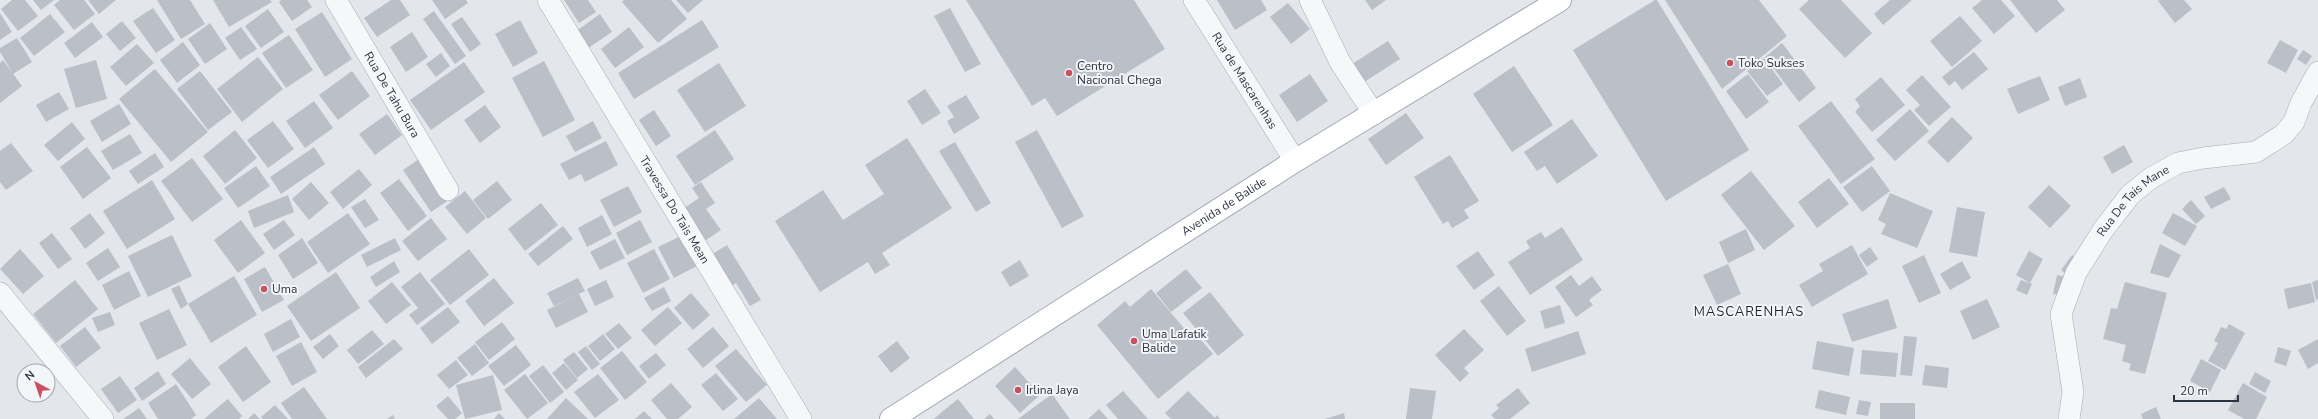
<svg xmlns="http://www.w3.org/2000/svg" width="2318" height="419" font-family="'Nunito Sans',sans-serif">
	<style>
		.building { fill: #bbbfc7 }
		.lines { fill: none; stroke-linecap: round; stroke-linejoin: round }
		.minor-casing { stroke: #a8adb5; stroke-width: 22 }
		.major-casing { stroke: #a3aab6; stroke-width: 24 }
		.minor { stroke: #f6f7f9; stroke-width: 21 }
		.major { stroke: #fff; stroke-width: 22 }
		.poi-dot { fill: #c75161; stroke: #f3f5f8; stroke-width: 1.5 }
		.labels { text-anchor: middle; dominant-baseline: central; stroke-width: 4; stroke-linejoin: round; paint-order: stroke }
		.poi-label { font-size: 12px; fill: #2c3442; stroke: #f3f5f8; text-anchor: start }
		.street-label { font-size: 12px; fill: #2c3442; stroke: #f3f5f8 }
		.neighbourhood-label { font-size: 13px; letter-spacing: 1px; fill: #1e2533; stroke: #f3f5f8 }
	</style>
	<rect width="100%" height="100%" fill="#e3e6eb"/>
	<path class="building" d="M12,0H25L38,16L18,31L1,9Z
		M33,0H54L41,10Z
		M60,0H84L95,14L74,30L54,5Z
		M88,0H116L99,14Z
		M157,0H190L205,24L181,39Z
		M213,0H270L272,2L229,27Z
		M281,0H307L312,7L292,21L279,2Z
		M391,0H400L410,15L377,37L364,18Z
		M432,0H466L468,3L445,19Z
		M564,0H588L596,12L579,23Z
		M624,0H671L687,19L658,43L622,2Z
		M676,0H703L688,13Z
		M966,0H1134L1165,49L1057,116L1045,98L1032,106Z
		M1217,0H1261L1267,10L1235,30Z
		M1365,0H1386L1372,10Z
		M1655,0H1657L1749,150L1666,201L1573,50Z
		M1665,0H1759L1787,36L1722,89Z
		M1809,0H1841L1872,33L1845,58L1799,9Z
		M1890,0H1912L1883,25L1874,14Z
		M1982,0H2001L2015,16L1994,34L1972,8Z
		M2010,0H2057L2065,10L2036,33Z
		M2160,0H2184L2192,9L2175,23L2158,1Z
		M1288,3L1310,29L1291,44L1270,17Z
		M153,8L175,40L156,53L133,21Z
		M950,8L981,64L965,72L934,16Z
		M268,9L284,32L261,48L245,26Z
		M434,11L466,56L455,64L423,19Z
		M322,12L352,59L325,77L295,29Z
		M0,13L12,32L0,40Z
		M50,14L65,32L34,56L20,38Z
		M600,14L612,32L587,49L575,32Z
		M1960,16L1982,41L1952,67L1930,41Z
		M462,17L481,44L470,52L451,24Z
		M520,20L538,53L513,67L495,34Z
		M702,20L719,47L634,99L618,73Z
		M122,21L136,38L120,51L106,34Z
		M92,22L103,37L75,58L64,43Z
		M210,23L227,49L205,64L188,39Z
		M241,27L257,49L240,60L225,38Z
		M629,27L644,47L615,68L601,49Z
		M412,32L428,57L406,72L390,47Z
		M289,35L313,70L286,88L262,53Z
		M17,38L32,62L13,74L0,52V48Z
		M2280,40L2298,50L2286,73L2267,63Z
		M1388,41L1400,59L1361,84L1349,66Z
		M183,42L200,65L177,83L160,60Z
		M1782,43L1816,88L1799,102L1765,57Z
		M137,44L154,63L126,86L110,67Z
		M2303,50L2312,56L2306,65L2297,59Z
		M1974,52L1988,69L1962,90L1955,81L1949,86L1942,77Z
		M441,53L450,66L436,77L426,64Z
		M258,57L283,89L242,122L217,89Z
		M1764,58L1783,84L1767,96L1747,71Z
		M3,60L22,86L0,103V63Z
		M96,60L107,99L76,108L64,69Z
		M544,61L575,120L543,137L512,78Z
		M464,62L485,92L431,130L410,100Z
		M719,63L746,106L705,132L677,90Z
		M1514,66L1553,125L1512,152L1473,94Z
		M155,69L208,132L171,162L119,99Z
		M200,71L232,112L208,130L177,89Z
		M352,71L370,96L338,120L319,95Z
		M1310,74L1328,101L1297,122L1279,95Z
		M1748,74L1769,102L1746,119L1726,91Z
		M1922,75L1951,107L1929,126L1914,110L1920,105L1906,90Z
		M2040,76L2050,100L2018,114L2007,89Z
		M1881,77L1905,105L1872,132L1855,112L1860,106L1855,99Z
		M2080,78L2087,97L2065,106L2058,87Z
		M925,89L941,113L922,125L907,101Z
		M59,92L69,109L46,122L36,105Z
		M966,95L980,118L954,134L947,121L954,117L947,106Z
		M314,101L333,128L305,148L286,121Z
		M1831,101L1875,159L1841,184L1798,126Z
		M119,104L131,124L102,142L90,121Z
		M485,105L501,127L480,143L464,120Z
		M1910,109L1929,131L1895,161L1876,140Z
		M654,110L671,136L656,146L639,120Z
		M1406,113L1424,138L1386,165L1368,139Z
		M387,114L402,135L375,155L359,134Z
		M1952,117L1973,138L1948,163L1927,142Z
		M1572,119L1598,156L1557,184L1545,166L1537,171L1524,152Z
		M273,121L294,149L268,168L247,140Z
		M593,121L602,138L575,152L566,136Z
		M72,122L85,139L58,161L44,145Z
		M235,130L257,158L225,184L203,156Z
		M715,130L734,159L695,185L676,156Z
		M1037,130L1084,216L1062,228L1015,142Z
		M130,134L142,153L113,170L101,151Z
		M907,138L952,208L882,253L890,265L875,274L868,262L820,292L775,221L823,190L843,220L884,194L865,165Z
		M606,141L618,165L585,182L581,174L569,180L560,164Z
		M955,142L991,203L976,212L939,151Z
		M11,143L33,171L6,190L0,182V151Z
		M2124,145L2133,162L2112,174L2103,157Z
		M87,147L111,178L83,199L60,167Z
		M314,147L325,164L281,194L270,177Z
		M155,153L164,167L138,184L129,171Z
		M1450,155L1479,201L1464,210L1469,218L1452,228L1448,221L1443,224L1414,177Z
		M422,157L449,200L431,212L403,170Z
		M192,158L223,199L192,222L161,181Z
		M256,166L270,186L238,208L224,188Z
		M1872,166L1890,191L1862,212L1843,187Z
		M359,169L372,185L343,209L330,192Z
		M1751,171L1795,226L1764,250L1721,195Z
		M1829,178L1849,204L1817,228L1798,202Z
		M399,179L427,216L408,231L380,193Z
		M152,180L175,219L127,249L103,211Z
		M497,181L512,200L488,219L473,200Z
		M311,182L329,203L309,220L292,199Z
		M701,182L715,203L706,209L721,230L700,244L684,208L699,198L692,188Z
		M2049,185L2071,206L2050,228L2028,207Z
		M628,186L642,212L614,227L600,200Z
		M2224,187L2231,199L2211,209L2204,197Z
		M465,191L486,218L467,234L445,207Z
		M1890,193L1933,211L1917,248L1881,234L1886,224L1878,220Z
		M288,195L294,212L254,228L248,211Z
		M365,199L379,220L365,228L351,207Z
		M2191,200L2205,216L2196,224L2182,209Z
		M541,203L558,225L525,251L508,229Z
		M1957,207L1985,212L1977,257L1949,252Z
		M90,213L105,233L85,249L70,228Z
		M348,213L370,244L328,273L307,242Z
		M2173,213L2197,226L2185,246L2162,233Z
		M602,215L612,234L587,247L578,228Z
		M431,218L447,239L418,261L402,241Z
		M241,220L265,253L238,273L214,240Z
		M284,220L295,235L274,250L263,234Z
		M640,220L652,242L627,255L616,233Z
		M563,226L573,239L538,266L528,254Z
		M1562,227L1583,260L1530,295L1508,262L1530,248L1526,241L1541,232L1545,238Z
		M1746,229L1755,250L1728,263L1719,242Z
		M52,233L72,259L58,269L39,243Z
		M172,235L192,276L148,297L128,256Z
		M681,236L697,266L674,278L658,247Z
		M302,238L318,263L293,279L278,255Z
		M395,238L401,250L367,267L361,255Z
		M615,239L625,258L600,270L590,252Z
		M2160,244L2181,255L2169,278L2150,273Z
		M727,245L761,300L750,306L736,283L730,287L711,255Z
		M1852,245L1868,274L1812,307L1799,285L1823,271L1819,264Z
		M1870,247L1878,259L1867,267L1859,255Z
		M108,248L120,267L98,281L86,263Z
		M20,249L44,276L23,294L0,269Z
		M469,249L489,275L450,305L430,280Z
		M654,249L670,279L643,293L627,263Z
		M1478,251L1495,275L1474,290L1456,266Z
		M2029,251L2043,259L2030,283L2016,275Z
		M1924,255L1941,293L1919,303L1902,266Z
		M2072,255L2080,261L2069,276L2061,270Z
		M1020,260L1029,276L1010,287L1001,272Z
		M394,261L400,272L376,287L370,277Z
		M1962,261L1971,278L1950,290L1940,274Z
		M1728,264L1741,294L1717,305L1703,275Z
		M265,267L284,300L262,312L244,279Z
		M1186,269L1202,288L1171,312L1156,293Z
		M129,271L141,296L114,310L102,285Z
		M336,272L360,308L311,341L287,306Z
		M420,272L445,304L417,325L409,315L418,308L401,287Z
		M1571,275L1579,286L1592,276L1602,290L1589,300L1593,305L1576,317L1555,287Z
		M2057,275L2069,278L2065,296L2053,294Z
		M234,276L257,315L211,343L188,304L181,309L171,289L179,285L188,304Z
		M494,278L514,303L484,326L465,301Z
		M578,278L585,291L554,306L547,293Z
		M75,280L98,309L56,343L33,314Z
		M606,280L614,297L595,306L587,289Z
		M2021,280L2032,284L2027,295L2016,290Z
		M2318,280V299L2316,300L2312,282Z
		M392,282L411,305L386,324L368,301Z
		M2125,282L2167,293L2145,374L2129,370L2131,364L2122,361L2126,345L2103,339L2111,308L2117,309Z
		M2311,283L2315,302L2288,309L2284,289Z
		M1499,286L1526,321L1507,336L1480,301Z
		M664,287L671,301L652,311L644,298Z
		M1151,289L1193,339L1197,335L1213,354L1158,399L1097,325L1125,301L1130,307Z
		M1210,292L1244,335L1218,356L1183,313Z
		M691,293L710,315L693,330L674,308Z
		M579,294L588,312L556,328L547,310Z
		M1888,299L1897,328L1852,342L1842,314Z
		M1987,299L2000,327L1973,340L1960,311Z
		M1560,305L1565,323L1545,329L1540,311Z
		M448,307L460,322L432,344L420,328Z
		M668,307L682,323L655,346L641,330Z
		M169,309L187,345L157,360L139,323Z
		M110,312L115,325L98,332L92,318Z
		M291,319L300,337L273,352L264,334Z
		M502,322L515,339L489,360L475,342Z
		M619,323L632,338L618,349L605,334Z
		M2229,324L2245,333L2225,370L2208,361L2218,343L2214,341L2221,327L2226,329Z
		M85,327L101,348L76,367L60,346Z
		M713,327L729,346L703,368L687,349Z
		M1464,329L1484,350L1464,368L1469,373L1460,382L1435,355Z
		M372,330L384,344L358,364L347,350Z
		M1578,331L1586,354L1532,372L1525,349Z
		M330,334L339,346L323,359L313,347Z
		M603,334L615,349L600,361L588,346Z
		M1904,336L1917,337L1912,376L1900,375Z
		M394,339L403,349L366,378L358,367Z
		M2318,339V363L2308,369L2298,350Z
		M897,341L910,358L891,373L878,356Z
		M1817,341L1854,348L1849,376L1812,369Z
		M301,342L317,372L292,386L276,356Z
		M475,344L489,363L472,376L457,358Z
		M516,345L531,365L504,386L488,366Z
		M246,346L271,382L243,402L218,367Z
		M586,346L600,364L592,370L578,352Z
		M2278,347L2291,351L2286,366L2274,362Z
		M736,349L767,385L746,402L715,366Z
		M1862,350L1898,353L1896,377L1860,374Z
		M622,351L647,382L625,400L600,368Z
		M574,352L588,369L577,378L563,360Z
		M656,353L666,365L649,379L639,366Z
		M190,358L211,384L192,399L171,374Z
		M2201,359L2221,370L2210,392L2190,381Z
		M456,360L468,375L449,389L437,375Z
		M564,363L578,380L566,390L552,373Z
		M543,365L564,392L550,403L529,376Z
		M1925,365L1949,368L1947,388L1922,385Z
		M1015,367L1040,395L1020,413L995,386Z
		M158,371L166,384L142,401L134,388Z
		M2255,372L2271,381L2265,393L2249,384Z
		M716,373L738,399L723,411L701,385Z
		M525,374L548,403L527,419L504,390Z
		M598,374L619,400L595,418L574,392Z
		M493,375L502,410L465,419L456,385Z
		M120,376L137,400L118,413L101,389Z
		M671,383L692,407L678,419H667L651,400Z
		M2243,383L2267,397L2256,419H2244L2228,410Z
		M176,384L196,415L191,419H158L148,403Z
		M304,387L327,419H292L281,403Z
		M1410,388L1436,391L1432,419H1406Z
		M1518,388L1530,403L1510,419H1495L1491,415L1499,408L1496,405Z
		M1819,390L1850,397L1846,415L1815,408Z
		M1123,391L1148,419H1118L1106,405Z
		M1188,391L1215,418L1217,415L1220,419H1171L1165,413Z
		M1052,394L1070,419H1018Z
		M448,396L462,413L455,419H448L436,406Z
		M566,398L588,419H547Z
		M759,398L777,419H734Z
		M228,399L242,416L239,419H204Z
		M958,399L974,419H934L943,411Z
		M1859,400L1871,402L1868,416L1856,414Z
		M1880,403H1915V419H1880Z
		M275,405L288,419H263L261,417Z
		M2156,407L2161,419H2143L2141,414Z
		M139,408L147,419H123Z
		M1099,409L1108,419H1088Z
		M644,411L652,419H635Z
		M254,413L260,419H248Z
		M499,413L505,419H494Z
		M1344,413L1345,419H1325Z
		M990,414L994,419H984Z
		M393,415L395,419H387Z"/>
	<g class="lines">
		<defs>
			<g id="minor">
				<path id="s1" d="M336,0L448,190"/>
				<path id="s2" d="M548,0L801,419"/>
				<path id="s3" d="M1194,0L1295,161"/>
				<path d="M1310,0L1340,62L1374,114"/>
				<path d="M0,293L103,419"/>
				<path id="s4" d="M2069,419L2073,392L2061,314L2076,273L2103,230L2130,195L2151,178L2178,163L2203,158L2256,152L2284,134L2294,122L2301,103L2318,72"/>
			</g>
			<g id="major">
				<path id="s5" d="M891,419L1295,161L1560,0"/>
			</g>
		</defs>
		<use href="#minor" class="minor-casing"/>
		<use href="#major" class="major-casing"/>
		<use href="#minor" class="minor"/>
		<use href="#major" class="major"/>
	</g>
	<g class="poi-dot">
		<circle cx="1730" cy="63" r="4"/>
		<circle cx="1069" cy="73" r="4"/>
		<circle cx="264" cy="289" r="4"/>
		<circle cx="1134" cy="341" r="4"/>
		<circle cx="1018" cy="390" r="4"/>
	</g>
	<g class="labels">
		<g class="poi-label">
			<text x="1738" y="63">Toko Sukses</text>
			<text x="1077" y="66">Centro<tspan x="1077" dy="14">Nacional Chega</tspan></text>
			<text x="272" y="289">Uma</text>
			<text x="1142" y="334">Uma Lafatik<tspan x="1142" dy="14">Balide</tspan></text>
			<text x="1026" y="390">Irlina Jaya</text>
		</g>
		<g class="street-label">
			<text stroke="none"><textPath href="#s3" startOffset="95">Rua de Mascarenhas</textPath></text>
			<text stroke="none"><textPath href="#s1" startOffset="110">Rua De Tahu Bura</textPath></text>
			<text stroke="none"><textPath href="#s4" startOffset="243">Rua De Tais Mane</textPath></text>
			<text stroke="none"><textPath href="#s5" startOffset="395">Avenida de Balide</textPath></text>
			<text stroke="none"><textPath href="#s2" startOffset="245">Travessa Do Tais Mean</textPath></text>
		</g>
		<g class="neighbourhood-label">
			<text x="1749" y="312">MASCARENHAS</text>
		</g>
	</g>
	<g transform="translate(36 383) rotate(320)"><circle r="19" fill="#f3f5f8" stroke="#a3a8af"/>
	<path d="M0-3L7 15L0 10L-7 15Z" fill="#c75161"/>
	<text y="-6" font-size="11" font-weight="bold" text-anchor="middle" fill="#2c3442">N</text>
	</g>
	<path d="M2174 395v6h64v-6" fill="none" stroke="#2c3442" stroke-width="2"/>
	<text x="2180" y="395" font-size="12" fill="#2c3442" stroke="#f3f5f8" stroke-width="3" paint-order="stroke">20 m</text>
</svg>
